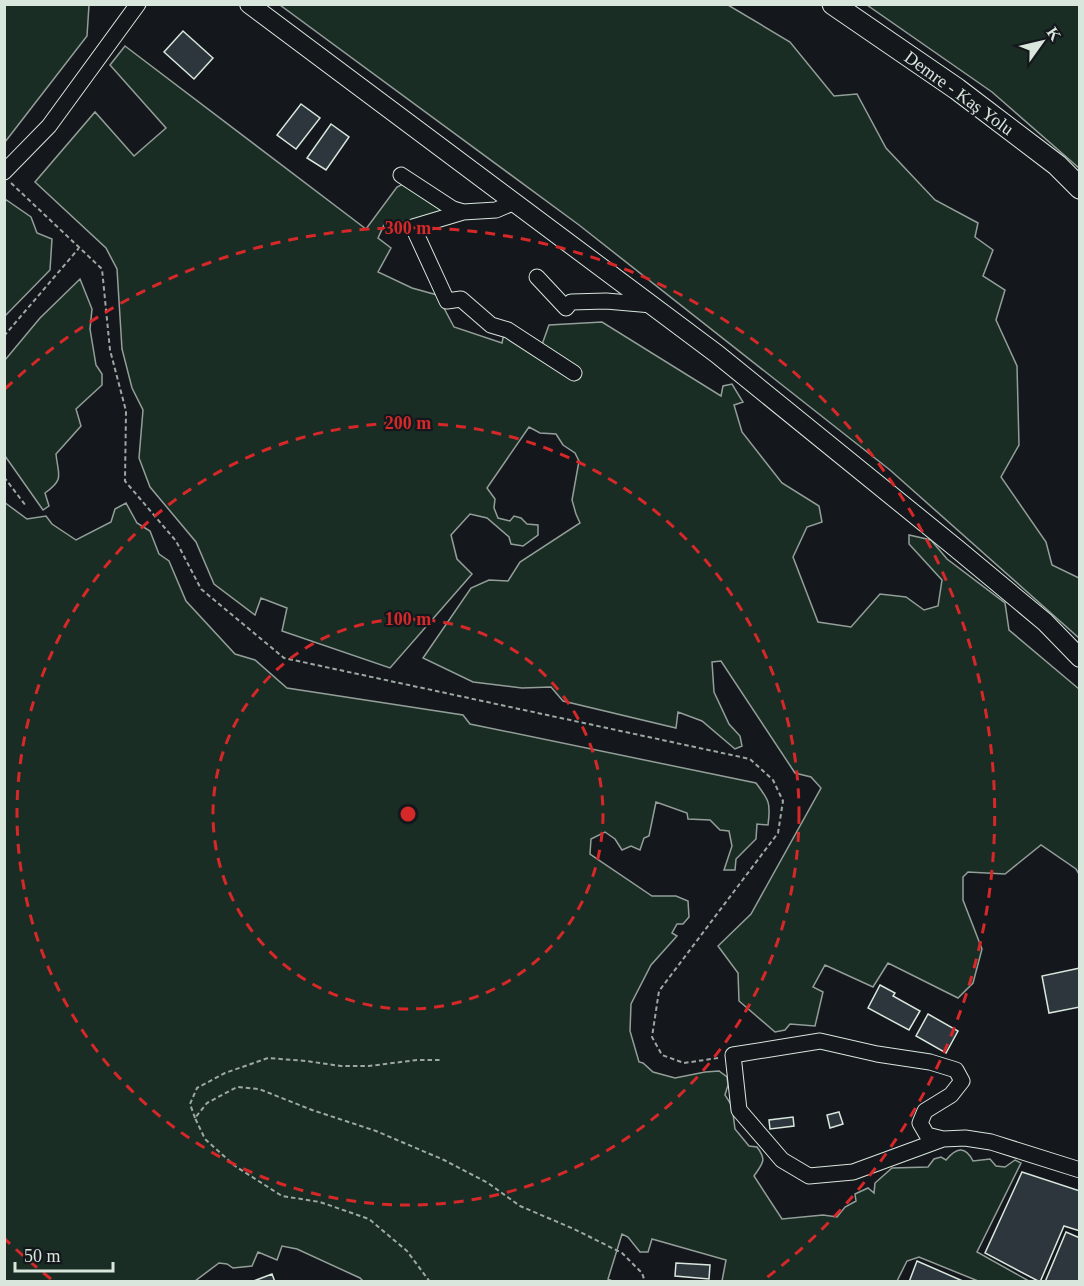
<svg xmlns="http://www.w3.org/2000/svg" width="1084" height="1286" font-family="Georgia,serif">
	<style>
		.green { fill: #1a2d24; stroke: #939e99; stroke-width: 1.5 }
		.building { fill: #2c363c; stroke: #d8e6dc; stroke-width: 1.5 }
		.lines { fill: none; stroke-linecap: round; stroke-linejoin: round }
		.minor-casing { stroke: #d8e6dc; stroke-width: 17 }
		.major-casing { stroke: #d8e6dc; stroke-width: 20 }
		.highway-casing { stroke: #d8e6dc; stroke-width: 23 }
		.path { stroke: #9da8a2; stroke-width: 2; stroke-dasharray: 4.5 3; stroke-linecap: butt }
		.minor { stroke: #14181c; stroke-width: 15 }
		.major { stroke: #14181c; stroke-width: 18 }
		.highway { stroke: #14181c; stroke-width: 21 }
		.ring { fill: none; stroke: #d62828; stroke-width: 3; stroke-dasharray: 10 8 }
		.labels { text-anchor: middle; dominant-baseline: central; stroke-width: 4.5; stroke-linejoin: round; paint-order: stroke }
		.street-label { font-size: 18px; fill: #d8e6dc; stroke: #14181c }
		.centre { fill: #d62828; stroke: #14181c; stroke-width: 3 }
		.ring-label { font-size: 18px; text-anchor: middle; font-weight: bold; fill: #d62828; stroke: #14181c; stroke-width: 4.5; stroke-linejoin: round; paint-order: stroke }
	</style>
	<rect width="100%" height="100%" fill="#14181c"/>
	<path class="green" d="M5,4L89,5L87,36L5,142Z
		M280,5H728L790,42L834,96L857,94L886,148L935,200L978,223L975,237L993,250L983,276L1005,290L996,320L1017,366L1019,445L1001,477L1046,542L1052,565L1079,578V638L890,470L579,225Z
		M867,5H1079V168L992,92Z
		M125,46L366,229L397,187L403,184L442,211L439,215L384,225L378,238L391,248L378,272L412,288L437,295L454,327L502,343L504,333L539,353L549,325L602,322L721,396L723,386L732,384L743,402L734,405L742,432L782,483L819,506L822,522L807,527L793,557L818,622L851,627L880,594L906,597L924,610L938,606L942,580L909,544V535L931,540L947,559L1005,603L1009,630L1079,689V874L1076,869L1041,845L1005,874L968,872L963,877V900L982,949L973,983L958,998L888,963L873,987L825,965L813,987L823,992L815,1026L790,1024L785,1030L775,1032L739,1001L738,973L718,946L751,914L821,788L811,777L795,773L721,661L712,662L714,692L729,724L740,736L742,746L735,749L702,721L678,712L676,728L563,701L551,687L522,688L473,682L423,658L471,588L489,580L508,581L520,562L580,523L576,514L572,500L579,461L575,453L563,445L556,434L540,433L529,427L487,488L495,499L494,508L498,518L510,521L514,516L521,518L527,524L538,525V535L523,546L511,544L509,537L487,518L470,514L451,535L457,559L472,574L390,668L282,631L287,608L261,598L255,615L214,584L196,542L150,487L139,458L143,410L132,388L122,349L117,269L106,248L35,182L95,112L134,156L166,128L110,65Z
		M5,199L31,217L37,233L52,239L50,270L5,316Z
		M80,279L92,309L90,329L96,365L102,374V385L76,409L81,426L56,454C58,475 65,479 45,493L49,506L43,510L5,456V360L40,318Z
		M4,502L27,519L46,516L52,524L76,540L111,522L115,509L126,503L137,523L150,531L159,554L169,561L186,601L235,654L255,660L287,688L463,715L470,724L756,783C769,800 771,803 768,825L757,824L756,839L736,859L735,870H724L732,846L729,831L720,830L710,820L688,819L687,813L656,802L649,836L644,838L640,850L631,846L622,850L615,839L605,832L591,839L590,854L652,896H676L688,901L689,917L683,924H677L672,933L677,936L651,965L631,1004L630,1031L639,1062L643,1063L653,1072L675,1078L705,1072L719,1071L727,1077L728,1085L725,1095L732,1106L735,1129L749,1146L757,1147C767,1160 763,1163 754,1176L782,1219L823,1215L837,1217L845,1207L856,1201L855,1194L868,1188L874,1193L875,1183L892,1168L928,1167L934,1159L941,1157L946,1160C956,1148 965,1145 973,1161L990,1159L996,1166L1005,1167L1015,1160L1021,1163L977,1252L1029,1281H978L919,1257L907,1261L897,1281H722L726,1260L652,1239L648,1252H640L628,1237L622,1234L608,1279L612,1281H363L360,1278L297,1249L282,1246L277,1260L258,1252L252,1266L233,1268L227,1264L219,1263L195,1281H5Z"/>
	<path class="building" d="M183,31L213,58L194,79L164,52Z
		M301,104L320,118L296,149L277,135Z
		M331,124L349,137L326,170L307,158Z
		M1080,968V1007L1049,1013L1042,976Z
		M880,985L895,993L893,996L920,1011L909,1030L868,1008Z
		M928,1014L958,1031L946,1053L916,1036Z
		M839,1112L843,1124L830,1128L827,1115Z
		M793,1117L794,1126L770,1129L769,1120Z
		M1022,1172L1080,1191V1231L1064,1226L1040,1282L985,1253Z
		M1066,1232L1080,1238V1282H1045Z
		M917,1261L965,1282H909Z
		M676,1263L710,1265L709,1279L675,1276Z
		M272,1274L275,1282H251Z"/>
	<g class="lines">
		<defs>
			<path id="minor" d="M4,172L49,126L138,4
				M401,175L453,209L463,212L496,210L515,202
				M463,212L413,227L447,301L461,299L491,325L508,330L574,373
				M537,277L566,308L571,302L606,301L652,305
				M943,1139L927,1135L920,1123L925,1111L951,1095L962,1081L956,1070L930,1062L877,1054L820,1041L733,1055L739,1110L782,1160L809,1176L853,1172L943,1139L965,1138L991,1142L1080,1170"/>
			<path id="major" d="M249,4L717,354L956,548L1045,622L1080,658"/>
			<path id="highway" d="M833,4L957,89L1057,165L1080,188"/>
		</defs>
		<use href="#minor" class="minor-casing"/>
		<use href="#major" class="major-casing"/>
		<use href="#highway" class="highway-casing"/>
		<path class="path" d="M11,183L102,269L110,350L126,411L125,481L176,541L201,589L284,658L750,759L773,780L783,801L778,833L659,991L652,1037L662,1055L684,1063L718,1058
			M4,336L79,248
			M4,477L26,506
			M195,1118L190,1104L197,1088L225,1073L268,1058L306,1061L341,1066H369L417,1060H441
			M430,1282L407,1251L369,1219L320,1202L282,1196L235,1166L205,1139L195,1118L207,1103L237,1087L259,1089L312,1110L376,1131L444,1160L488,1183L520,1206L574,1229L622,1253L642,1273L645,1282"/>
		<use href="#minor" class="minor"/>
		<use href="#major" class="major"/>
		<use href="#highway" class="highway"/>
	</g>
	<g class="ring">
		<circle cx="408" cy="814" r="195"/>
		<circle cx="408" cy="814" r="391"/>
		<path d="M51 1279A586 586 0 0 1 5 1239M5 389A586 586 0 1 1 765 1279"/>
	</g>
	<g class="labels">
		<g class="street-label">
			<text transform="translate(959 93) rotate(36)">Demre - Kaş Yolu</text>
		</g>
	</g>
	<circle cx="408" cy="814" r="9" class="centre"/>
	<g class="ring-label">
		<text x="408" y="234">300 m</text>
		<text x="408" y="429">200 m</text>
		<text x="408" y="625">100 m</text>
	</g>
	<rect width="1084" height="1286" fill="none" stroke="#d8e6dc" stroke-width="12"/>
	<g transform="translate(1042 42) rotate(56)" stroke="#14181c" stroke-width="4.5" paint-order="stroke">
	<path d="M0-4.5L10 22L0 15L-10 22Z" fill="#d8e6dc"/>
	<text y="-9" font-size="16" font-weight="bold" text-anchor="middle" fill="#d8e6dc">K</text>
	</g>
	<path d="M15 1262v9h98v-9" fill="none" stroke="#d8e6dc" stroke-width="3"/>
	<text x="24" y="1262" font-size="18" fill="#d8e6dc" stroke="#14181c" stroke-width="4.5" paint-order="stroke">50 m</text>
</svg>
